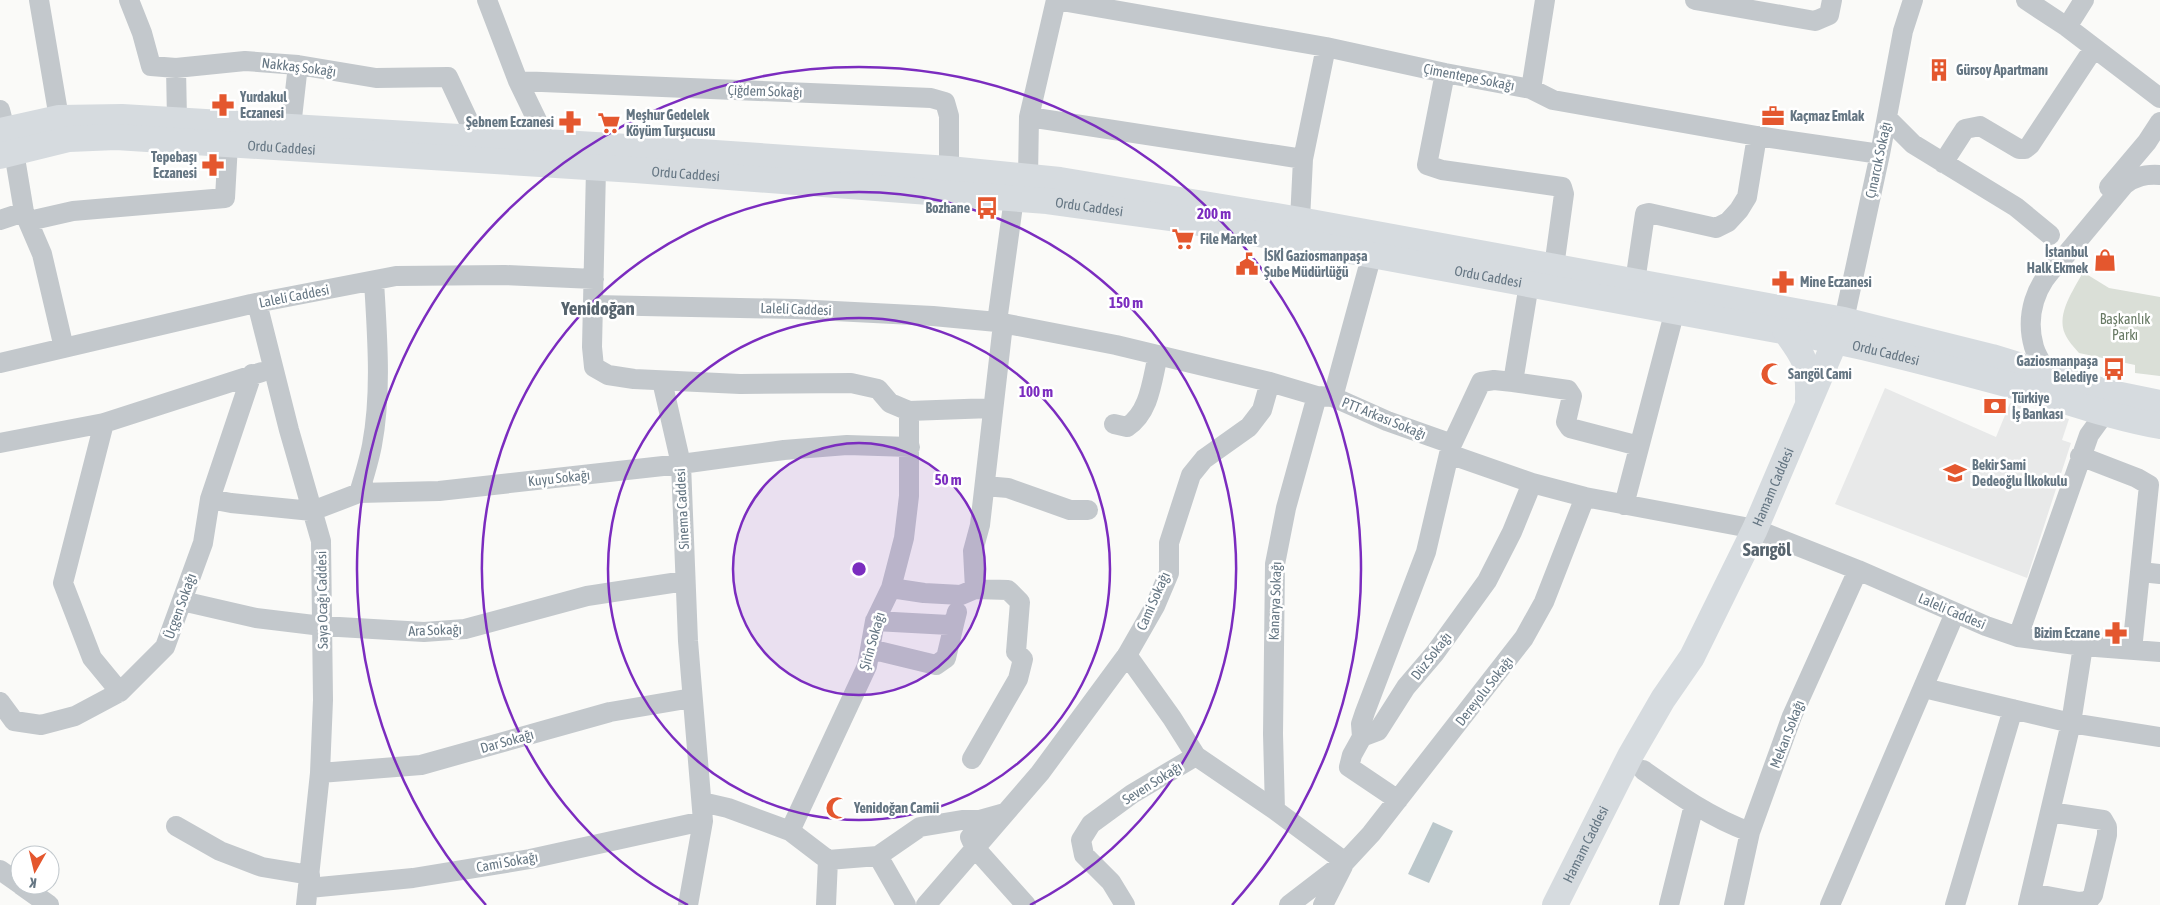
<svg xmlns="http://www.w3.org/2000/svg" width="2160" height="905" font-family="'Asap Condensed',sans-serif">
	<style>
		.built { fill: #e8e9e9 }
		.green { fill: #dadfd7 }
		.water { fill: #bbc7cb }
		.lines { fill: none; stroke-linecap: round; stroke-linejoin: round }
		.minor { stroke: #c3c8cc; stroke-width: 20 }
		.major { stroke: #d6dbdf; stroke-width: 26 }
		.ring { fill: none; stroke: #7b2cbf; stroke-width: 2.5 }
		.labels { text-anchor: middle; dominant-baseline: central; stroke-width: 5; stroke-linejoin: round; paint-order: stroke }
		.street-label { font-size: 14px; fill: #657683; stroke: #fff }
		.poi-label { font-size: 14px; font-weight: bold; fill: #657683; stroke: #fff; text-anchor: start }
		.park-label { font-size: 14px; fill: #687a64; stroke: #fff }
		.district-label { font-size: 19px; font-weight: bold; fill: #57646e; stroke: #fff }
		.centre { fill: #7b2cbf; stroke: #fff; stroke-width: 2.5 }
		.ring-label { font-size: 15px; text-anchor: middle; font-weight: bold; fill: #7b2cbf; stroke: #fff; stroke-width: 5; stroke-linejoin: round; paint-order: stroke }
	</style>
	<rect width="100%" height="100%" fill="#fafaf8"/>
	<path class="built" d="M1885,388L1996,437L2010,403L2069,419L2062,440L2071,443L2027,578L1835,504Z"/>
	<path class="green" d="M2083,272L2109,288L2160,297V376L2135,373V365L2079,353C2074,347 2068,341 2065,334C2056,313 2074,290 2083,272Z"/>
	<path class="water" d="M1433,822L1453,831L1429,883L1408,874Z"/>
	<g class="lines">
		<path class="minor" d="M39,0L59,118
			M129,0L142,33L151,66L176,68L245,61L298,65L376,78L448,77L477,139
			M487,0L518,81L548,143
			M1056,0L1326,47L1445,73L1531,89L1553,100L1757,136L1880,154
			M1695,0L1815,21L1829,15L1832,0
			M2026,0L2067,27L2160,98
			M2067,27L2084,0
			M176,68L177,120
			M1445,73L1427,165L1442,170L1562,187L1564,194L1554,267
			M518,81L931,98L945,102L949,116V169
			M1531,89L1545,0
			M0,110L5,129
			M1029,117L1303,159
			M1887,118L1913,144L2016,207L2050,235
			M291,127L298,65
			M14,152L24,212L42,254L64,348
			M1943,163L1965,129L1980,126L2019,149H2025L2030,145L2094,48
			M596,169L592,347L594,367L608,375L634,379L740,384L851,383L878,389L890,403L909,411L992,408
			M1028,178L1029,117L1056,0
			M2109,187L2147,142L2160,122
			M0,220L24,212
			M1300,220L1303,159L1326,47
			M29,221L73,211L225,198L228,144
			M1635,282L1645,214L1649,213L1716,228L1728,222L1739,210L1747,197L1757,136
			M1529,284L1513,382L1568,390L1572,396L1566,422L1570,428L1639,446
			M257,303L289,430L321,541L323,700L320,773L306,905
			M594,305L795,309L933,316L997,322L1116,345L1270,382L1317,396L1333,397L1387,421L1452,444L1449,454L1532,483L1585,497L1755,529L1858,570L1986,626L2018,637L2083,646L2160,652
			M1844,320L1880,154L1903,31L1913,0
			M997,322L1014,198
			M0,363L251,304L396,276L505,275L594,279
			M2049,376C2044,367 2037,357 2034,347C2025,316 2035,283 2060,262L2124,185C2135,176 2146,174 2160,175
			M662,381L681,464L688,641L703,821L688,905
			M1333,397L1372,254
			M104,423L63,583L92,658L120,692
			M1114,424L1127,427C1150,412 1152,380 1158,355
			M0,443L104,423L262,372
			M1452,444L1481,382L1494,380L1513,382
			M2080,456L2137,478L2149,485L2132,650
			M985,486L1008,488L1070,510H1088
			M359,493C364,477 369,461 372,445C382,392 377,334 374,281
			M210,499L231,503L312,511L359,493L439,491L681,464L784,450L847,445L910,447
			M1624,505L1675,310
			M2141,572L2160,574
			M891,588L924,593L961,595L975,589L1008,590L1020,602L1016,652L1023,659L1018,679L972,759
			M975,589L973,551L980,525L1003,324
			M182,601L256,618L322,626L424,632L465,629L587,596L685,581
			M875,621L949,625L955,620L957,612
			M2018,637L2089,435L2102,417L2110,415
			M870,649L936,665L946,658L955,620
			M1924,688L2071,723L2160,737
			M0,702L14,721L41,725L75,716L120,692L165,647L203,543L210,499L252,374
			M1362,737L1361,724L1365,712L1426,552L1449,454
			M1196,756L1275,810L1345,862
			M1643,770C1677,794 1711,818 1750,832
			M320,773L421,765L610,712L692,698
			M1398,800L1349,767L1352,755L1362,737L1378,731L1406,687L1435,653L1487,581L1512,532L1532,483
			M702,802L728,808L790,831L828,860L878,856L920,827L962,820H980L1005,813
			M1275,810L1273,734L1275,564L1286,508L1317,396
			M176,826L220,851L262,867L310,875
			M790,831L867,666L875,621L891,588L904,538L909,496V411
			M970,837L975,848L1026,905
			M878,856L906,905
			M0,870L20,884
			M21,885L49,905
			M309,888L413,878L530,859L703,821
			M2031,893L2079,902L2088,901L2093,895L2107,835V827L2103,820L2050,812
			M826,905L828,860
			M926,905L1040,773L1127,655L1155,606L1169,573V543L1191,475L1204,459L1249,427L1262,410L1270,382
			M1125,905L1111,882L1084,855L1081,840L1091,824L1132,794L1196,756L1172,718L1127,655
			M1289,905L1345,862L1371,834L1524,638L1544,602L1585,497
			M1323,905L1343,866
			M1669,905L1694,805
			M1734,905L1750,832L1792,716L1858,570
			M1830,905L1955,613
			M1955,905L2013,709
			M2028,905L2071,723L2083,646"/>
		<g class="major">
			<path d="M0,131L59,118L122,117L612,146L949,169L1060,180L1300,220L1844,320L1992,357L2106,392L2160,403"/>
			<path id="s1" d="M0,156L69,139L116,137L635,170L1047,201L1178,219L1771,329C1857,343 1940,366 2025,389C2070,402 2114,418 2160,426"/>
			<path d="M1785,331C1805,358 1809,364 1808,399"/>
			<path id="s2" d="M1555,905L1630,756L1663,699L1692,657L1755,529L1842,325"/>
		</g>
	</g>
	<circle cx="859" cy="569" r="126" fill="#7b2cbf" fill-opacity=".12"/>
	<g class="ring">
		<circle cx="859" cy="569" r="126"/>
		<circle cx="859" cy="569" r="251"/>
		<path d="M688 905A377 377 0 1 1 1030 905"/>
		<path d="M486 905A502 502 0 1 1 1232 905"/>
	</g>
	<defs>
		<symbol id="building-bare" viewBox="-9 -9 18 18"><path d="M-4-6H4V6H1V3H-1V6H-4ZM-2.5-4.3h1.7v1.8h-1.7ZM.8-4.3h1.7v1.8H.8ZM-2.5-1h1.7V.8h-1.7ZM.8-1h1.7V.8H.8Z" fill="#e4572e" stroke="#fff" stroke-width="2.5" paint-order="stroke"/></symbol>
		<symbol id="pharmacy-bare" viewBox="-9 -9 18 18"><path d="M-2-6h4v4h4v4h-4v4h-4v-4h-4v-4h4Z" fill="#e4572e" stroke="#fff" stroke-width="2.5" paint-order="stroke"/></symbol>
		<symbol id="office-bare" viewBox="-9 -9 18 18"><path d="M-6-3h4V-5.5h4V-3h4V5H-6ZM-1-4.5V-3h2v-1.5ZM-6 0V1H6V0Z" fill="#e4572e" stroke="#fff" stroke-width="2.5" paint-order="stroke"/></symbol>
		<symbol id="supermarket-bare" viewBox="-9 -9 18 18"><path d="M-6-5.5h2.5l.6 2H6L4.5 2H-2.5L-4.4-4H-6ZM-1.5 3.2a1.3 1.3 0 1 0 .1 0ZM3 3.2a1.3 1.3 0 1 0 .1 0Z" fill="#e4572e" stroke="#fff" stroke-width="2.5" paint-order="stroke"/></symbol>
		<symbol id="bus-bare" viewBox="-9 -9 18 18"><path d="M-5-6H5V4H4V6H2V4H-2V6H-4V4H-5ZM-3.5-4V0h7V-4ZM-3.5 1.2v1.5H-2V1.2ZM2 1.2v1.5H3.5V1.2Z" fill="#e4572e" stroke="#fff" stroke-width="2.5" paint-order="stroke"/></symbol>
		<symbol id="shop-bare" viewBox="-9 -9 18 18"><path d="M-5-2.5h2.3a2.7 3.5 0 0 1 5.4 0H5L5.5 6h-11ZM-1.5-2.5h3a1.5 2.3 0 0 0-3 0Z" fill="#e4572e" stroke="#fff" stroke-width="2.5" paint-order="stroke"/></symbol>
		<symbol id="civic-bare" viewBox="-9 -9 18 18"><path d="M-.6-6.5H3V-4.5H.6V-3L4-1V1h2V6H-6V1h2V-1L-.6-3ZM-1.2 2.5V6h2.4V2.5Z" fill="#e4572e" stroke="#fff" stroke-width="2.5" paint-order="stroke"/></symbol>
		<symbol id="mosque-bare" viewBox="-9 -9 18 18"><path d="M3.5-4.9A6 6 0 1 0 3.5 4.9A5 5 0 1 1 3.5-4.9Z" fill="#e4572e" stroke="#fff" stroke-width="2.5" paint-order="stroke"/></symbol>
		<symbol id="bank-bare" viewBox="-9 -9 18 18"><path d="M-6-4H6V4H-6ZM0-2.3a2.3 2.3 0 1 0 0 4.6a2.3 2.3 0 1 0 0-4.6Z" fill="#e4572e" stroke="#fff" stroke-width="2.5" paint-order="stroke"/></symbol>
		<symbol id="school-bare" viewBox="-9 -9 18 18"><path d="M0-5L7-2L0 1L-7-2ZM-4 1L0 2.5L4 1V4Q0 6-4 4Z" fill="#e4572e" stroke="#fff" stroke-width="2.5" paint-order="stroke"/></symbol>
	</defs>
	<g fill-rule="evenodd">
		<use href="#building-bare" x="1923" y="54" width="32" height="32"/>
		<use href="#pharmacy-bare" x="207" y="89" width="32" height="32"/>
		<use href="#office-bare" x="1757" y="100" width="32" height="32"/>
		<use href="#pharmacy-bare" x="554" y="106" width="32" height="32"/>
		<use href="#supermarket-bare" x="593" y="107" width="32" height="32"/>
		<use href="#pharmacy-bare" x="197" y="149" width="32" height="32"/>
		<use href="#bus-bare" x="971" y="192" width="32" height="32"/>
		<use href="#supermarket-bare" x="1167" y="223" width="32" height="32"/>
		<use href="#shop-bare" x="2089" y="244" width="32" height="32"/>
		<use href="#civic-bare" x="1231" y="248" width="32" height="32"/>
		<use href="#pharmacy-bare" x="1767" y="266" width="32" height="32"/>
		<use href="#bus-bare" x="2098" y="353" width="32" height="32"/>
		<use href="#mosque-bare" x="1756" y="358" width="32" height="32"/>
		<use href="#bank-bare" x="1979" y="390" width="32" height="32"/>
		<use href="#school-bare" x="1939" y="457" width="32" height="32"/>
		<use href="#pharmacy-bare" x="2100" y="617" width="32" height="32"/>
		<use href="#mosque-bare" x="821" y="792" width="32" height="32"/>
	</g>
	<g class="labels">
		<g class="street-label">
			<text transform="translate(299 67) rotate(7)">Nakkaş Sokağı</text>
			<text transform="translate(1469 77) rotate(11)">Çimentepe Sokağı</text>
			<text transform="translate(765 91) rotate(2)">Çiğdem Sokağı</text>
			<text stroke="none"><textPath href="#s1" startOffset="284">Ordu Caddesi</textPath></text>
			<text transform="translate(1878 160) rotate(-78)">Çınarcık Sokağı</text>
			<text stroke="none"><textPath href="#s1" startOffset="689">Ordu Caddesi</textPath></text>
			<text stroke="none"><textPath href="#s1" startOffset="1094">Ordu Caddesi</textPath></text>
			<text stroke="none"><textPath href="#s1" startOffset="1499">Ordu Caddesi</textPath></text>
			<text transform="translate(294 296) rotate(-11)">Laleli Caddesi</text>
			<text transform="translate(796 309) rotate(2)">Laleli Caddesi</text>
			<text stroke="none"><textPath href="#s1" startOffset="1904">Ordu Caddesi</textPath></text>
			<text transform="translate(1384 418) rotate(22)">PTT Arkası Sokağı</text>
			<text transform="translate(559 478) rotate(-6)">Kuyu Sokağı</text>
			<text stroke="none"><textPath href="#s2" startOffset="472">Hamam Caddesi</textPath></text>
			<text transform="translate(682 509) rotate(-93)">Sinema Caddesi</text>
			<text transform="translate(322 600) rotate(-91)">Saya Ocağı Caddesi</text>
			<text transform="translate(1153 601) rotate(-66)">Cami Sokağı</text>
			<text transform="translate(1275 601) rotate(-88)">Kanarya Sokağı</text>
			<text transform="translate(180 606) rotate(-70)">Üçgen Sokağı</text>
			<text transform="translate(1952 611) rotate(23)">Laleli Caddesi</text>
			<text transform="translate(435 630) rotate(-2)">Ara Sokağı</text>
			<text transform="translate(872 641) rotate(-74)">Şirin Sokağı</text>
			<text transform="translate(1431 656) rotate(-52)">Düz Sokağı</text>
			<text transform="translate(1484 691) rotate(-52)">Dereyolu Sokağı</text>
			<text transform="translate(1787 734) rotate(-69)">Mekan Sokağı</text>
			<text transform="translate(507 741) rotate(-16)">Dar Sokağı</text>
			<text transform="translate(1152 783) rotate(-32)">Seven Sokağı</text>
			<text stroke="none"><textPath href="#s2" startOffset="68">Hamam Caddesi</textPath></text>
			<text transform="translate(507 862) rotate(-10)">Cami Sokağı</text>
		</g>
		<g class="poi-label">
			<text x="1956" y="70">Gürsoy Apartmanı</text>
			<text x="240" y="97">Yurdakul<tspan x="240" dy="16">Eczanesi</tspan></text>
			<text x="626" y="115">Meşhur Gedelek<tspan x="626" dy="16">Köyüm Turşucusu</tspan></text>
			<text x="1790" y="116">Kaçmaz Emlak</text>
			<text x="554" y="122" text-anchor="end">Şebnem Eczanesi</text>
			<text x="197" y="157" text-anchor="end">Tepebaşı<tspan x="197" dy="16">Eczanesi</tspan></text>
			<text x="970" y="208" text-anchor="end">Bozhane</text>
			<text x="1200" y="239">File Market</text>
			<text x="2088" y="252" text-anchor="end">İstanbul<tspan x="2088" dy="16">Halk Ekmek</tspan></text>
			<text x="1264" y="256">İSKİ Gaziosmanpaşa<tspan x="1264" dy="16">Şube Müdürlüğü</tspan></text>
			<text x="1800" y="282">Mine Eczanesi</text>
			<text x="2098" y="361" text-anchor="end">Gaziosmanpaşa<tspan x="2098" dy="16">Belediye</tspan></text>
			<text x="1788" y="374">Sarıgöl Cami</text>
			<text x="2012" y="398">Türkiye<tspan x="2012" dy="16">İş Bankası</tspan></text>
			<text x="1972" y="465">Bekir Sami<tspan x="1972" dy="16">Dedeoğlu İlkokulu</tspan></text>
			<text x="2100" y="633" text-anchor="end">Bizim Eczane</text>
			<text x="854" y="808">Yenidoğan Camii</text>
		</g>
		<g class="park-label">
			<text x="2125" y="319">Başkanlık<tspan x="2125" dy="16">Parkı</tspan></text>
		</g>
		<g class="district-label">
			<text x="598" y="308">Yenidoğan</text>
			<text x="1767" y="549">Sarıgöl</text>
		</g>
	</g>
	<circle cx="859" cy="569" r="8" class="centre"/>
	<g class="ring-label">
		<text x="1214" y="219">200 m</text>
		<text x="1126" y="308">150 m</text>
		<text x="1036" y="397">100 m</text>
		<text x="948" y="485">50 m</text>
	</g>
	<g transform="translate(35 870) rotate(188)"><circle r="24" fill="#ffffff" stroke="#c1c8cd"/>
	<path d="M0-4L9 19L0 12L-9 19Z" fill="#e4572e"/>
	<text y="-8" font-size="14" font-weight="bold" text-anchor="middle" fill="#657683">K</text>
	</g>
</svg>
